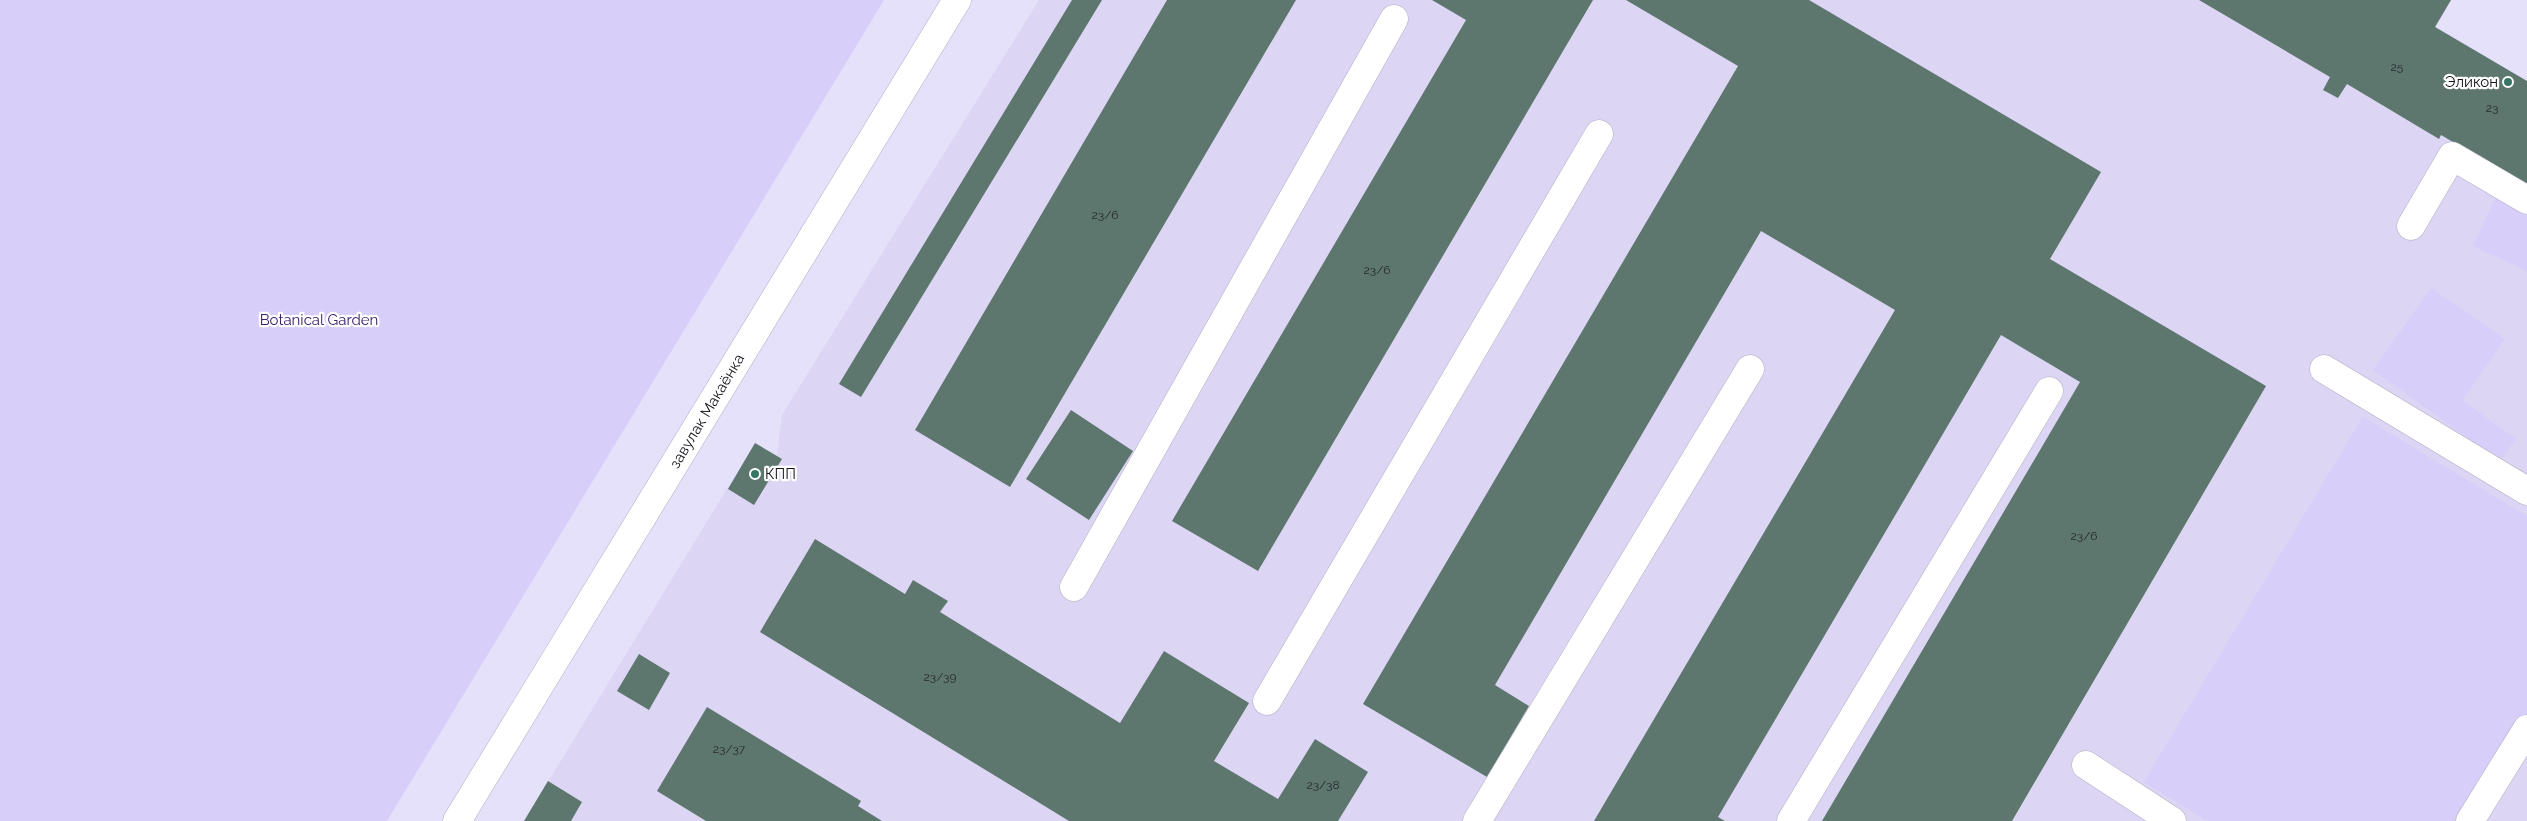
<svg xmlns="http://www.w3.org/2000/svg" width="2527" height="821" font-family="Raleway,sans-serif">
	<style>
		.built { fill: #dcd5f4 }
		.green { fill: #d7cef9 }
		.building { fill: #5d776e }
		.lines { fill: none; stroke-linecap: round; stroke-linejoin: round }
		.minor-casing { stroke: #b2adc5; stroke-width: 29 }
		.minor { stroke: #fff; stroke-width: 28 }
		.poi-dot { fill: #367563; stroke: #fff; stroke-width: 2 }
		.labels { text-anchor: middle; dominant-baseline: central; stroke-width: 4.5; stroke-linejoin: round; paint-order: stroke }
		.number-label { font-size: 12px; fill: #252a2e }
		.poi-label { font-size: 15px; fill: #121018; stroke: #fff; text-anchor: end }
		.park-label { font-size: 15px; fill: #3b206c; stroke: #fff }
		.street-label { font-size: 15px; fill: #121018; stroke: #fff }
	</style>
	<rect width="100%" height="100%" fill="#e6e1fa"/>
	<path class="built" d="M1039,0H2451L2436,27L2527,81V821H524L755,443L777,455L782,415Z"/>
	<path class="green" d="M0,0H884L387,821H0Z
		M2499,190L2527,203V271L2473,246Z
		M2431,288L2505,339L2462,400L2516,439L2500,461L2373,370Z
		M2363,417L2527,516V749L2484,821H2208L2144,782Z"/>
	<path class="building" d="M1072,0H1102L861,397L839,384Z
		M1167,0H1296L1010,487L915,430Z
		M1432,0H1593L1258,571L1172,521L1466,20Z
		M1626,0H1809L2101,172L2050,259L2266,386L2012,821H1822L2080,382L2001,335L1718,817L1725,821H1594L1895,310L1761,231L1495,685L1529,706L1487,777L1363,704L1738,66Z
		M2199,0H2451L2435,27L2527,81V185L2441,135L2439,139L2347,84L2338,98L2323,90L2330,77Z
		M1071,410L1133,451L1089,520L1026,479Z
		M755,443L782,459L754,505L728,489Z
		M815,539L905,594L913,580L948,601L940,612L1120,723L1164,651L1249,703L1214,761L1278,799L1315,739L1368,772L1338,821H1069L760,632Z
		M639,654L670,673L649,710L617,691Z
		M707,707L861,801L858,806L882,821H706L657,791Z
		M548,781L582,802L571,821H524Z"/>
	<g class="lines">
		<defs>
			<path id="minor" d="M2411,226L2452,156L2527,200
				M2324,369L2527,491
				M1074,587L1394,19
				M1267,701L1599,134
				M2086,765L2172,821
				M457,821L957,0
				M1477,821L1750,369
				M1791,821L2049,391
				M2470,821L2527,729"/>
		</defs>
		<use href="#minor" class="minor-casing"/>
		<use href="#minor" class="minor"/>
	</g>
	<g class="poi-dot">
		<circle cx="2508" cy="82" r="5"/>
		<circle cx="755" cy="474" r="5"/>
	</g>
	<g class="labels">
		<g class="number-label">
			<text x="2397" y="67">25</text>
			<text x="2492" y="108">23</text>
			<text x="1105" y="215">23/6</text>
			<text x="1377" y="270">23/6</text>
			<text x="2084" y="536">23/6</text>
			<text x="940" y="677">23/39</text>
			<text x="729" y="749">23/37</text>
			<text x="1323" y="785">23/38</text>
		</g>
		<g class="poi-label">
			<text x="2498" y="82">Эликон</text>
			<text x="765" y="474" text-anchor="start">КПП</text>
		</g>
		<g class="park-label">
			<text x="319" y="320">Botanical Garden</text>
		</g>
		<g class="street-label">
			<text transform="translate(707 411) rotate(-59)">завулак Макаёнка</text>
		</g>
	</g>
</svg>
